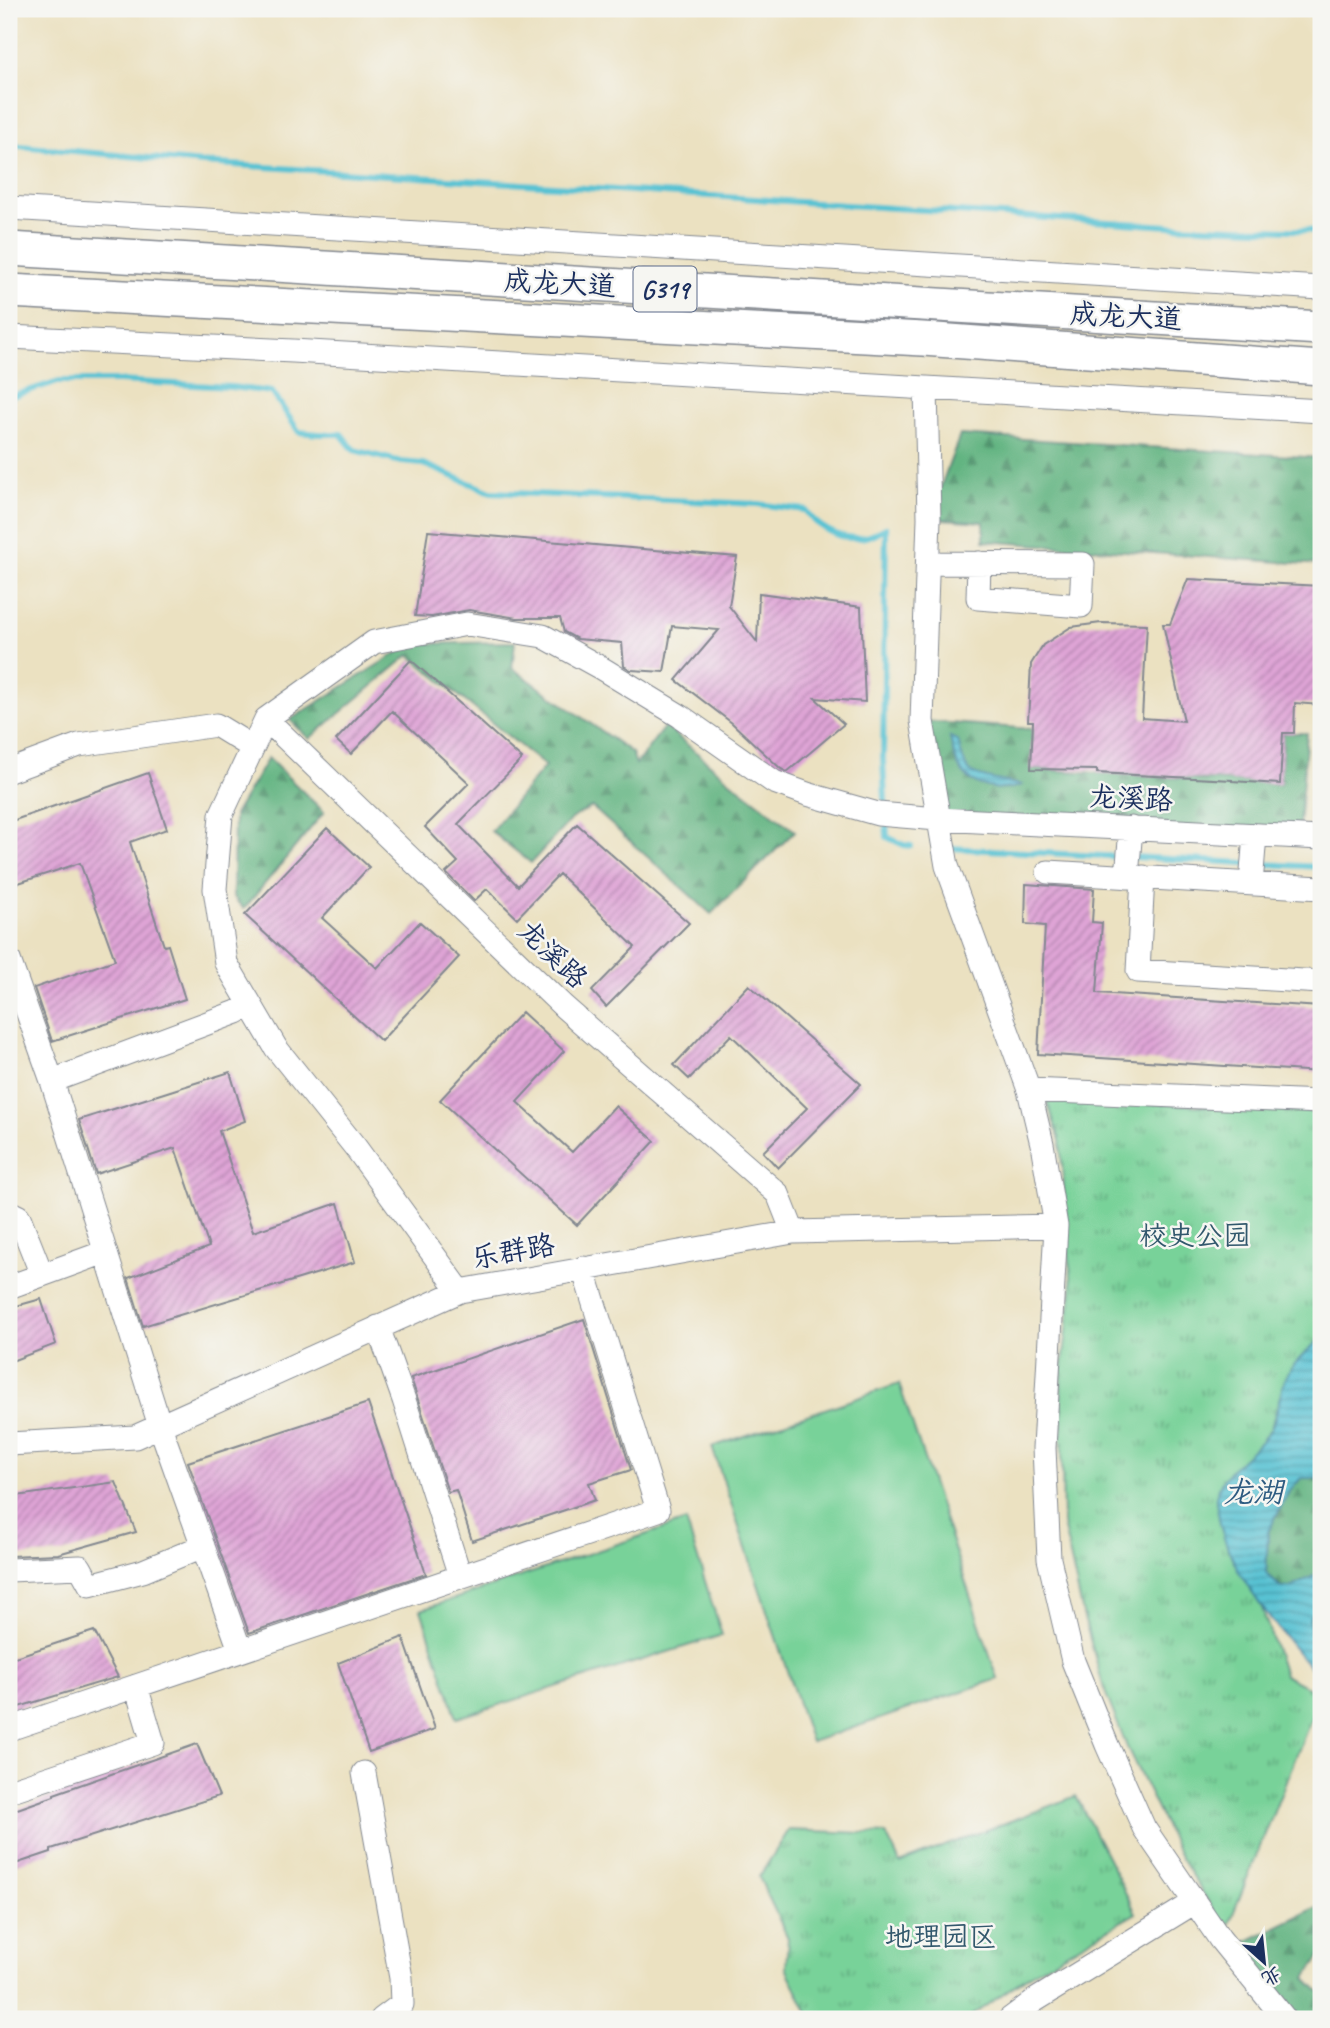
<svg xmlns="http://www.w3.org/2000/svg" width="1330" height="2028" font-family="Caveat,'LXGW WenKai TC',sans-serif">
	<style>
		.grass { fill: url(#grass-tufts); stroke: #4a807c; stroke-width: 2 }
		.forest { fill: url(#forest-firs); stroke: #3e7270; stroke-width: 2 }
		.garden { fill: #78d299; stroke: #4a807c; stroke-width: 2 }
		.water { fill: url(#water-rules); stroke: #3a7898; stroke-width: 2 }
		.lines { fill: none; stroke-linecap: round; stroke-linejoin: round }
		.stream { stroke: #58c2d3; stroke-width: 6 }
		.building { fill: url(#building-hatch) }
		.minor-casing { stroke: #838890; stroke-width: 25 }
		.highway-casing { stroke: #838890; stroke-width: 36 }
		.minor { stroke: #fff; stroke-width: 23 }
		.highway { stroke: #fff; stroke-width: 33 }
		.labels { text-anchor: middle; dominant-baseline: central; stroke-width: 5; stroke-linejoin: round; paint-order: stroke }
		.shield { fill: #f6f6f2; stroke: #5d6b8a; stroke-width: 2 }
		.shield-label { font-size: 26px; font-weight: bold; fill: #1b2f5e }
		.street-label { font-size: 28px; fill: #1b2f5e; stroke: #f6f6f2 }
		.park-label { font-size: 28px; fill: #32586d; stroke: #f6f6f2 }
		.water-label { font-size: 30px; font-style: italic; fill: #2d5b81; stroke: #f6f6f2 }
	</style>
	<defs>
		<pattern id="grass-tufts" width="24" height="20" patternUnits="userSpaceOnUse" patternTransform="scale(1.75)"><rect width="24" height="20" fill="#78d299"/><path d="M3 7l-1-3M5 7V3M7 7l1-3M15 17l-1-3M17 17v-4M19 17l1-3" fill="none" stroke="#62ab80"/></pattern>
		<pattern id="forest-firs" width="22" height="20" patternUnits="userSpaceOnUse" patternTransform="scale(1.75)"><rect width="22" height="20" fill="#62b481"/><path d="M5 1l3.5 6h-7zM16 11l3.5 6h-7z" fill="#50936d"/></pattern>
		<pattern id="water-rules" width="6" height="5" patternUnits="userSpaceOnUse" patternTransform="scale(1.75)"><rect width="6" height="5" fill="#58c2d3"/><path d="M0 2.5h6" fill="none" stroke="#489eae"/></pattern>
		<pattern id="building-hatch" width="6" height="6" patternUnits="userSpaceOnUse" patternTransform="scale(1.75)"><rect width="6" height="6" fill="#dfa4d6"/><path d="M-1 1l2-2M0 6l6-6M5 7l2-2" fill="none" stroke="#b486b1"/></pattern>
	</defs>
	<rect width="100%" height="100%" fill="#f6f6f2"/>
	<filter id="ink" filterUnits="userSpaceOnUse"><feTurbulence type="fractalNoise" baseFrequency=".0143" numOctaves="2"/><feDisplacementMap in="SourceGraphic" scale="14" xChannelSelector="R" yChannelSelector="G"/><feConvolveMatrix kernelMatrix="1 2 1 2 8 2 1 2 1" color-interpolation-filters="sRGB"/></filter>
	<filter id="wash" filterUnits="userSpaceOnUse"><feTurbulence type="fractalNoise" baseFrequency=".00686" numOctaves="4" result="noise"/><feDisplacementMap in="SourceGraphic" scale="28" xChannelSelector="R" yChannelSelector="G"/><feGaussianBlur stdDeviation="1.57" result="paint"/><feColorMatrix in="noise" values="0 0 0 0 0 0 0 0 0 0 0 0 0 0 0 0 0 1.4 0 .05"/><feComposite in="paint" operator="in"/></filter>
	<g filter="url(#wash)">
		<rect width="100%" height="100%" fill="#ebe1c1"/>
		<path class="grass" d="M1046,1098L1321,1112V1339L1290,1370L1281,1393L1271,1428L1259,1444L1228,1473L1231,1555L1262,1608L1284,1675L1321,1694L1229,1924L1218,1917L1180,1857L1127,1747L1104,1689L1083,1614L1063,1524L1061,1379L1072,1290L1060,1140Z
			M1076,1796L1136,1913L1035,1971L967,2019H811L786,1968L788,1938L759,1877L789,1830L886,1834L900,1863Z"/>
		<path class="forest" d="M960,435L1321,458V565L984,541V522L929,518Z
			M515,642L512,668L632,753L636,764L665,726L730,781L795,831L711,914L592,807L572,818L531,863L491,831L545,766L409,655L309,739L290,720L411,644Z
			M922,721L1033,729L1031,769L1280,784L1283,733H1307L1298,837L938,819Z
			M268,758L324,812L244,909L233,897L234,815Z
			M1301,1478H1315L1321,1481V1572L1293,1587H1280L1266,1573L1268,1532L1288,1493Z
			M1321,1602V1659L1313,1644L1309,1619L1318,1603Z
			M1317,1907L1321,1909V1955L1306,1978L1321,1993V2019H1300L1247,1962L1239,1945Z"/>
		<path class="garden" d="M899,1384L998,1679L811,1742L712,1447Z
			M686,1521L722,1635L457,1718L421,1610Z"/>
		<path class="water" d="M950,737L958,741C961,751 963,765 971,772C979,779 1010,782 1021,785C1010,790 1000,790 988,787C961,781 954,762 950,737Z
			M1321,1339V1481L1315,1478H1301L1288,1493L1268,1532L1266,1573L1279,1587H1293L1321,1572V1602L1318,1603L1309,1619L1313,1644L1321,1659V1679L1316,1675C1280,1630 1225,1571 1218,1512C1217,1507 1215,1501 1216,1496C1223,1467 1255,1454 1270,1430C1280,1412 1278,1386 1291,1369C1298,1358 1312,1348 1321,1339Z"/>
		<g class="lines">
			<path class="stream" d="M9,145L203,163L1170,226L1321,231
				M9,397L59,381H119L231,387L272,392L299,432L319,434H341L354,450L401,462L423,464L491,492L757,504L805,510C817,527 837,539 859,538C868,538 878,532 886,528L883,759L887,837L904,845L911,846
				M949,848L1124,857
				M1134,857L1321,867"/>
		</g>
		<g id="blocks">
			<path class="building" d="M428,531L737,557L729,606L757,642L759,593L861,607L865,702L815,698L844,724L787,772L781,769L732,723L676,680L719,630L672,626L664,672L631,670L624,666L622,643L577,639L564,632L560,618H517L469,610L432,617L415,616Z
				M1188,579L1321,586V705L1295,703L1294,733H1283L1280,784L1232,781V780L1097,773V770L1031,769L1033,721H1028L1031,664L1043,645L1071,627L1101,623L1147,624L1142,718L1184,721L1163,624H1170Z
				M411,660L522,759L458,824L518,886L577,824L689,923L606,1007L592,991L635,947L559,874L517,918L487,889L474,901L446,873L458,862L425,827L469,783L392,711L351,754L336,740Z
				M148,773L167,829L130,842L164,946L168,945L185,999L52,1041L34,988L115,960L80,863L9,886V822Z
				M327,828L369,867L322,918L377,968L420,922L459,957L381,1041L245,915Z
				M1026,884L1094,889L1092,922L1102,923L1097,993L1321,1007V1072L1038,1054L1045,926L1025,924Z
				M749,985L861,1084L778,1168L763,1152L807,1108L731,1035L689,1079L674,1065Z
				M522,1012L564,1051L517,1102L572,1152L615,1106L655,1141L577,1225L440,1100Z
				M230,1072L245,1121L219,1131L253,1232L338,1203L355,1262L143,1326L128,1278L209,1247L175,1148L96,1174L79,1120Z
				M41,1299L56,1344L9,1362V1308Z
				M584,1319L631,1470L589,1483L595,1500L472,1541L456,1490L448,1492L411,1378Z
				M368,1403L426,1574L249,1633L188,1462Z
				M116,1482L136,1532L58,1554L9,1556V1497Z
				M94,1631L118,1677L9,1710V1659Z
				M403,1637L435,1729L369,1752L338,1663Z
				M197,1744L219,1796L51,1849V1852L9,1866V1812L54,1796V1794Z"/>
		</g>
	</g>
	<g filter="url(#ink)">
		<use href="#blocks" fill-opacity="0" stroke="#838890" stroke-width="2"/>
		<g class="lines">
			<defs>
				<path id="minor" d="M9,208L1321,288
					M9,337L293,351L1321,411
					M926,388L929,518L922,721L947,866L1029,1090L1042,1144L1056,1226L1044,1448L1049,1559L1073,1661L1107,1745L1144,1828L1220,1939L1285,2019
					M928,563L1083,564L1081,606L978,598L979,563
					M266,719L564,1007L778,1194L793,1232
					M9,771L79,745L216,725L252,747
					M1048,872L1321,888
					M1127,877L1131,828
					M1143,877L1138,971L1321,982
					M1251,884L1255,835
					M9,960L52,1081L237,1012L249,1005
					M52,1081L160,1426L240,1650
					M1029,1090L1321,1102
					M9,1212L19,1217L42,1275
					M9,1287L105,1252
					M460,1291L356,1148L276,1048L226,963L215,889L221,815L266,719L374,642L467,624L543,636L601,668L680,716L774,782L807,794L878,814L938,819L1321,838
					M378,1327L404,1400L460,1576
					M9,1444L135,1437L460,1291L793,1232L1056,1226
					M9,1570L80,1567L90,1585L143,1571L203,1546
					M9,1729L658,1510L583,1268
					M364,1773L401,1978L402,2004L382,2019
					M9,1791L153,1743L136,1686
					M1010,2019L1034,2001L1195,1902"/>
				<path id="highway" d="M9,249L1321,328
					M9,291L923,339L1321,368"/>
			</defs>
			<use href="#minor" class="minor-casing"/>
			<use href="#highway" class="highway-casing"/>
			<use href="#minor" class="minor"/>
			<use href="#highway" class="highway"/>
		</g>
	</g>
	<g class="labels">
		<rect class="shield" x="633.5" y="266.5" width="63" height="45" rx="5"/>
		<g class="shield-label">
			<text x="665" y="289">G319</text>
		</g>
		<g class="street-label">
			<text transform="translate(560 283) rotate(3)">成龙大道</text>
			<text transform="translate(1126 316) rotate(3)">成龙大道</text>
			<text transform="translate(1131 798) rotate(3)">龙溪路</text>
			<text transform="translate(553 954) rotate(44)">龙溪路</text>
			<text transform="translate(513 1251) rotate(-10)">乐群路</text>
		</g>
		<g class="park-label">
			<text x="1195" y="1235">校史公园</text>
			<text x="941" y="1936">地理园区</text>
		</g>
		<g class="water-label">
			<text x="1253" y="1492">龙湖</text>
		</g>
	</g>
	<rect width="1330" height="2028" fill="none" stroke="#f6f6f2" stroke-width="35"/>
	<g transform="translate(1264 1962) rotate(153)" stroke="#f6f6f2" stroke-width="5" paint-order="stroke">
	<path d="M0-5L12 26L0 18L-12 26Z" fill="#1b2f5e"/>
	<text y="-10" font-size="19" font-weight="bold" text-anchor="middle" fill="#1b2f5e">北</text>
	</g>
</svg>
